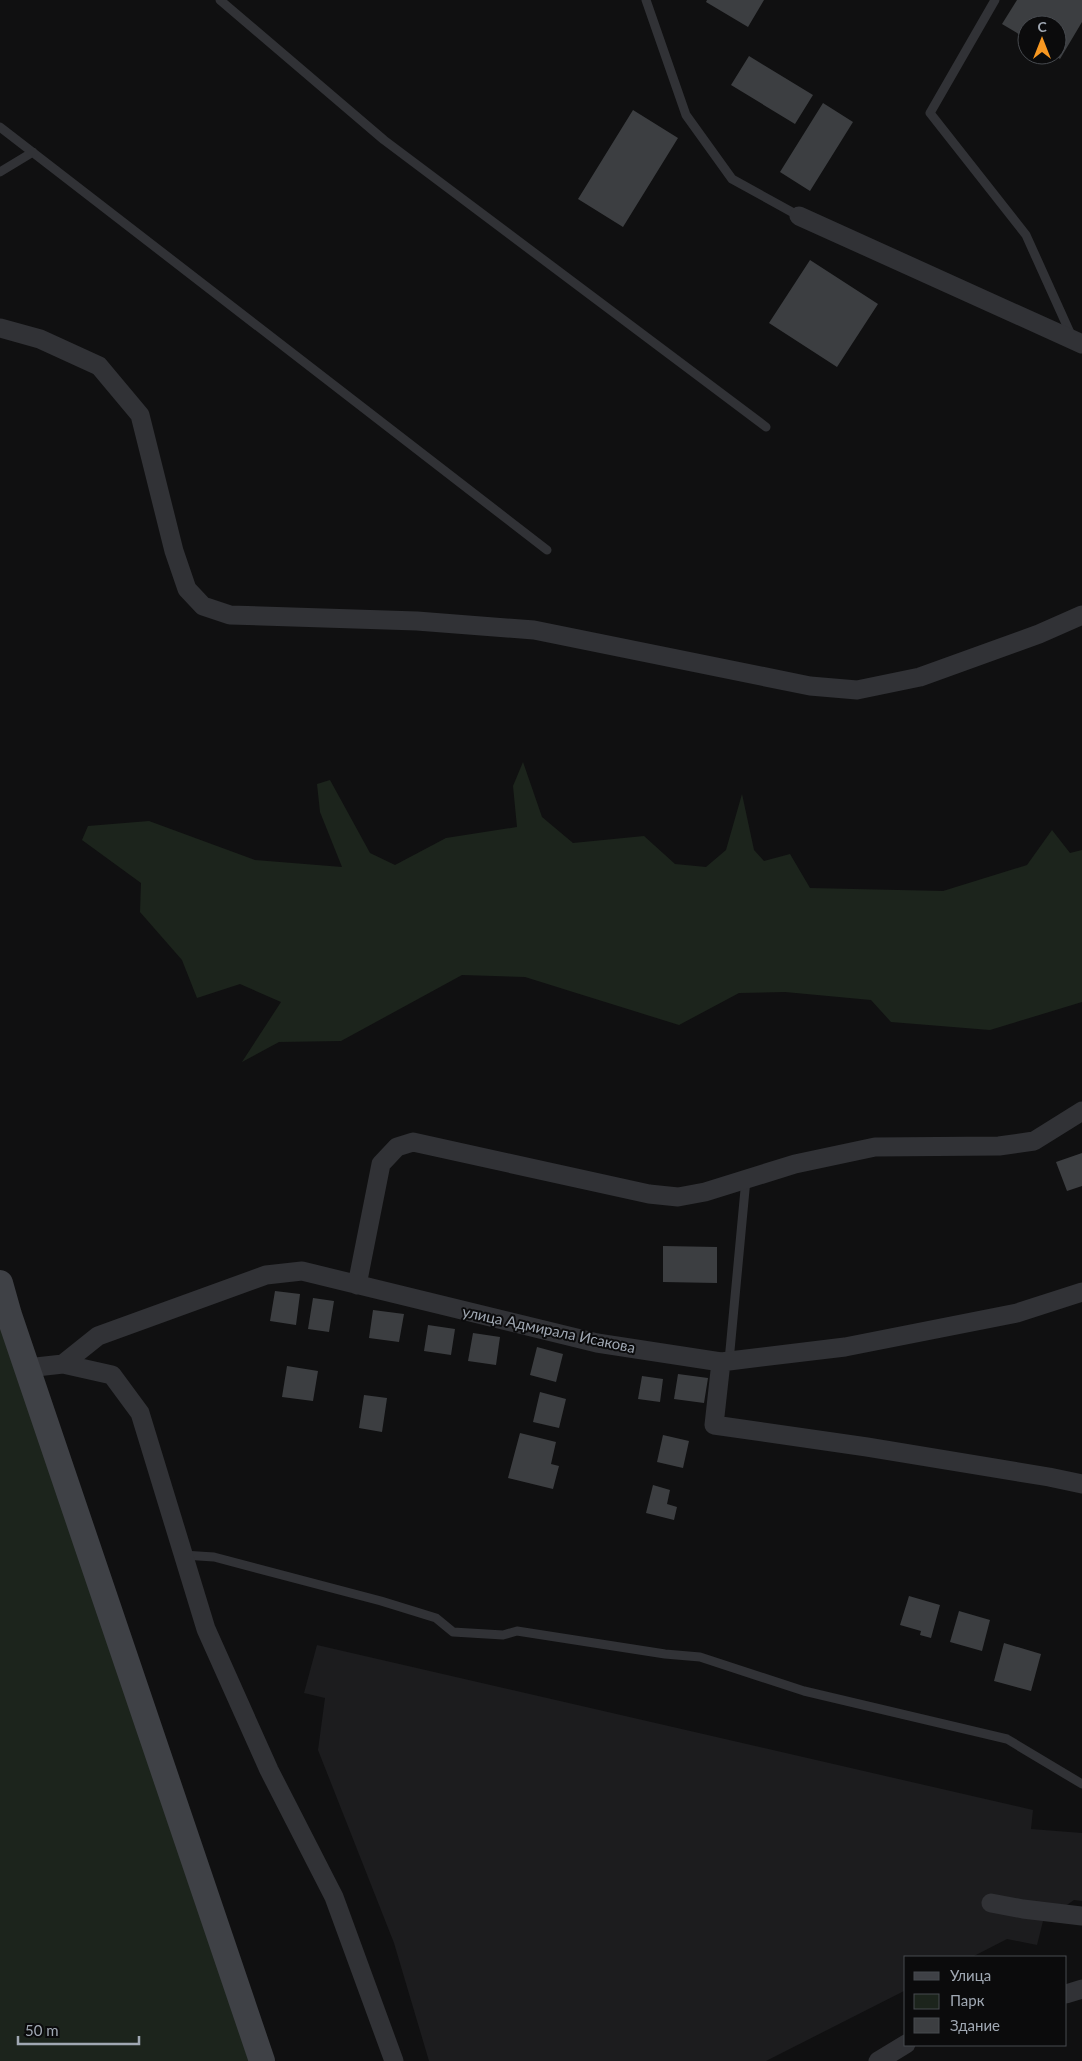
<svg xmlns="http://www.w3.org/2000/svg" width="1082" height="2061" font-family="Lato,sans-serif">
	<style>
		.built { fill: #1c1c1e }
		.green { fill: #1c241c }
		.building { fill: #3c3e41 }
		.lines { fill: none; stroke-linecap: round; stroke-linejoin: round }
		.service { stroke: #313236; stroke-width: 9 }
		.minor { stroke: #313236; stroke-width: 19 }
		.secondary { stroke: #3f4146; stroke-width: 26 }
		.labels { text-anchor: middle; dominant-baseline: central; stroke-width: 4; stroke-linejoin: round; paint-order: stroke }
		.street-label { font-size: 15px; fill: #a0a8b3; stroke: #0b0b0c }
	</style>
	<rect width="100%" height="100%" fill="#101011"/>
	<path class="built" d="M317,1645L1033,1810L1031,1829L1082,1833V1901L1074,1900L1043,1921L1037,1945L1007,1939L972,1957H906V1990L766,2061H429L394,1943L318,1750L325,1698L304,1693Z"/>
	<path class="green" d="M523,762L542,817L573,843L644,836L675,864L706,867L726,850L742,794L754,850L764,861L790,854L810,888L943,891L1027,865L1052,830L1070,853L1082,850V1002L990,1030L891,1022L871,1000L785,992L739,993L679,1025L525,977L462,975L341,1041L279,1042L242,1062L281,1002L240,984L197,998L182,960L140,912L141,883L82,840L88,826L149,821L255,860L342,867L320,812L317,784L330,780L370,853L395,865L446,838L517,827L513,786Z
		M0,1322L256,2061H0Z"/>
	<path class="building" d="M707,0H764L748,27L706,2Z
		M1017,0H1082V22L1060,59L1054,55H1057V25H1027V39L1002,24Z
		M749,56L813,95L795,124L731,85Z
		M823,103L853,122L810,191L780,172Z
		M633,110L678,138L623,227L578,199Z
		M810,260L878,304L837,367L769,323Z
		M1082,1153V1186L1067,1191L1056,1162Z
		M663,1246L717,1247V1283L663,1282Z
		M275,1291L300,1294L296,1325L270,1321Z
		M313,1298L334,1301L329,1332L308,1329Z
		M373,1310L404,1314L399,1342L369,1338Z
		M428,1325L455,1329L451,1355L424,1351Z
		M473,1333L500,1337L496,1365L468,1361Z
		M537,1347L563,1354L556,1382L530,1375Z
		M287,1366L318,1371L313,1401L282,1397Z
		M678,1374L708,1378L704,1403L674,1399Z
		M642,1376L663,1379L660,1402L638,1399Z
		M540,1392L566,1399L559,1428L533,1422Z
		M364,1395L387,1398L382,1432L359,1428Z
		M520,1433L556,1442L551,1464L559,1466L553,1489L508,1478Z
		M663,1435L689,1441L683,1468L657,1462Z
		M653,1485L670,1490L667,1504L677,1507L674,1520L646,1513Z
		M909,1596L940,1605L931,1638L920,1635L921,1631L900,1625Z
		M959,1611L990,1620L982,1651L950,1642Z
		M1004,1643L1041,1654L1031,1691L994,1681Z"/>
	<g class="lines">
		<path class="service" d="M220,0L384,140L766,427
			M646,0L686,115L732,179L799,216
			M995,0L930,113L1026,235L1072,337
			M0,127L547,550
			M0,172L33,152
			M729,1361L746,1179
			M183,1555L214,1557L381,1601L436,1618L453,1632L503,1635L517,1631L665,1654L700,1657L804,1691L1007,1739L1082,1784"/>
		<path class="minor" d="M799,216L1082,344
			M0,328L40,339L99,366L140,415L174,551L187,589L203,606L230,615L417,621L534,630L810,686L857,690L920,677L1039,634L1082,615
			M357,1285L381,1164L397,1147L413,1142L649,1194L678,1197L705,1192L795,1164L875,1147L999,1146L1034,1141L1082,1111
			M721,1362L714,1425L867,1447L1049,1477L1082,1484
			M63,1364L98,1336L266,1275L302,1271L597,1343L721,1362L845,1347L1017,1313L1082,1292
			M27,1368L63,1364L112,1375L140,1413L206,1629L269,1770L334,1897L394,2061
			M991,1903L1023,1909L1082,1916
			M1066,1994L1082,1989
			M878,2061L906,2044"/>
		<path class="secondary" d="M0,1283L9,1315L262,2061"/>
	</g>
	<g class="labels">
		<g class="street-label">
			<text transform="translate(549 1329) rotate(12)">улица Адмирала Исакова</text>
		</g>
	</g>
	<rect x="904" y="1956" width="162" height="90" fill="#0b0b0c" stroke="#474a4f"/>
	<rect x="914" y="1972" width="25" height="8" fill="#3f4146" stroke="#474a4f"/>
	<text x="950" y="1981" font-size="15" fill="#a0a8b3">Улица</text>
	<rect x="914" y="1994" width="25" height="15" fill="#1c241c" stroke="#474a4f"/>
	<text x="950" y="2006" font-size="15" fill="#a0a8b3">Парк</text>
	<rect x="914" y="2018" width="25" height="15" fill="#3c3e41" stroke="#474a4f"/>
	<text x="950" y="2031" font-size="15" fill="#a0a8b3">Здание</text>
	<g transform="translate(1042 40)"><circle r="24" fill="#0b0b0c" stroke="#474a4f"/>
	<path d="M0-4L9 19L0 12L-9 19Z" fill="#f89821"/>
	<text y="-8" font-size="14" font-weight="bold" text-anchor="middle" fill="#a0a8b3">С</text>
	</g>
	<path d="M18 2036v8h121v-8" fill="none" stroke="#a0a8b3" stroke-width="2.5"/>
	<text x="25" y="2036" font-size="15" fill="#a0a8b3" stroke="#0b0b0c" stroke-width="4" paint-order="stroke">50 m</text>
</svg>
